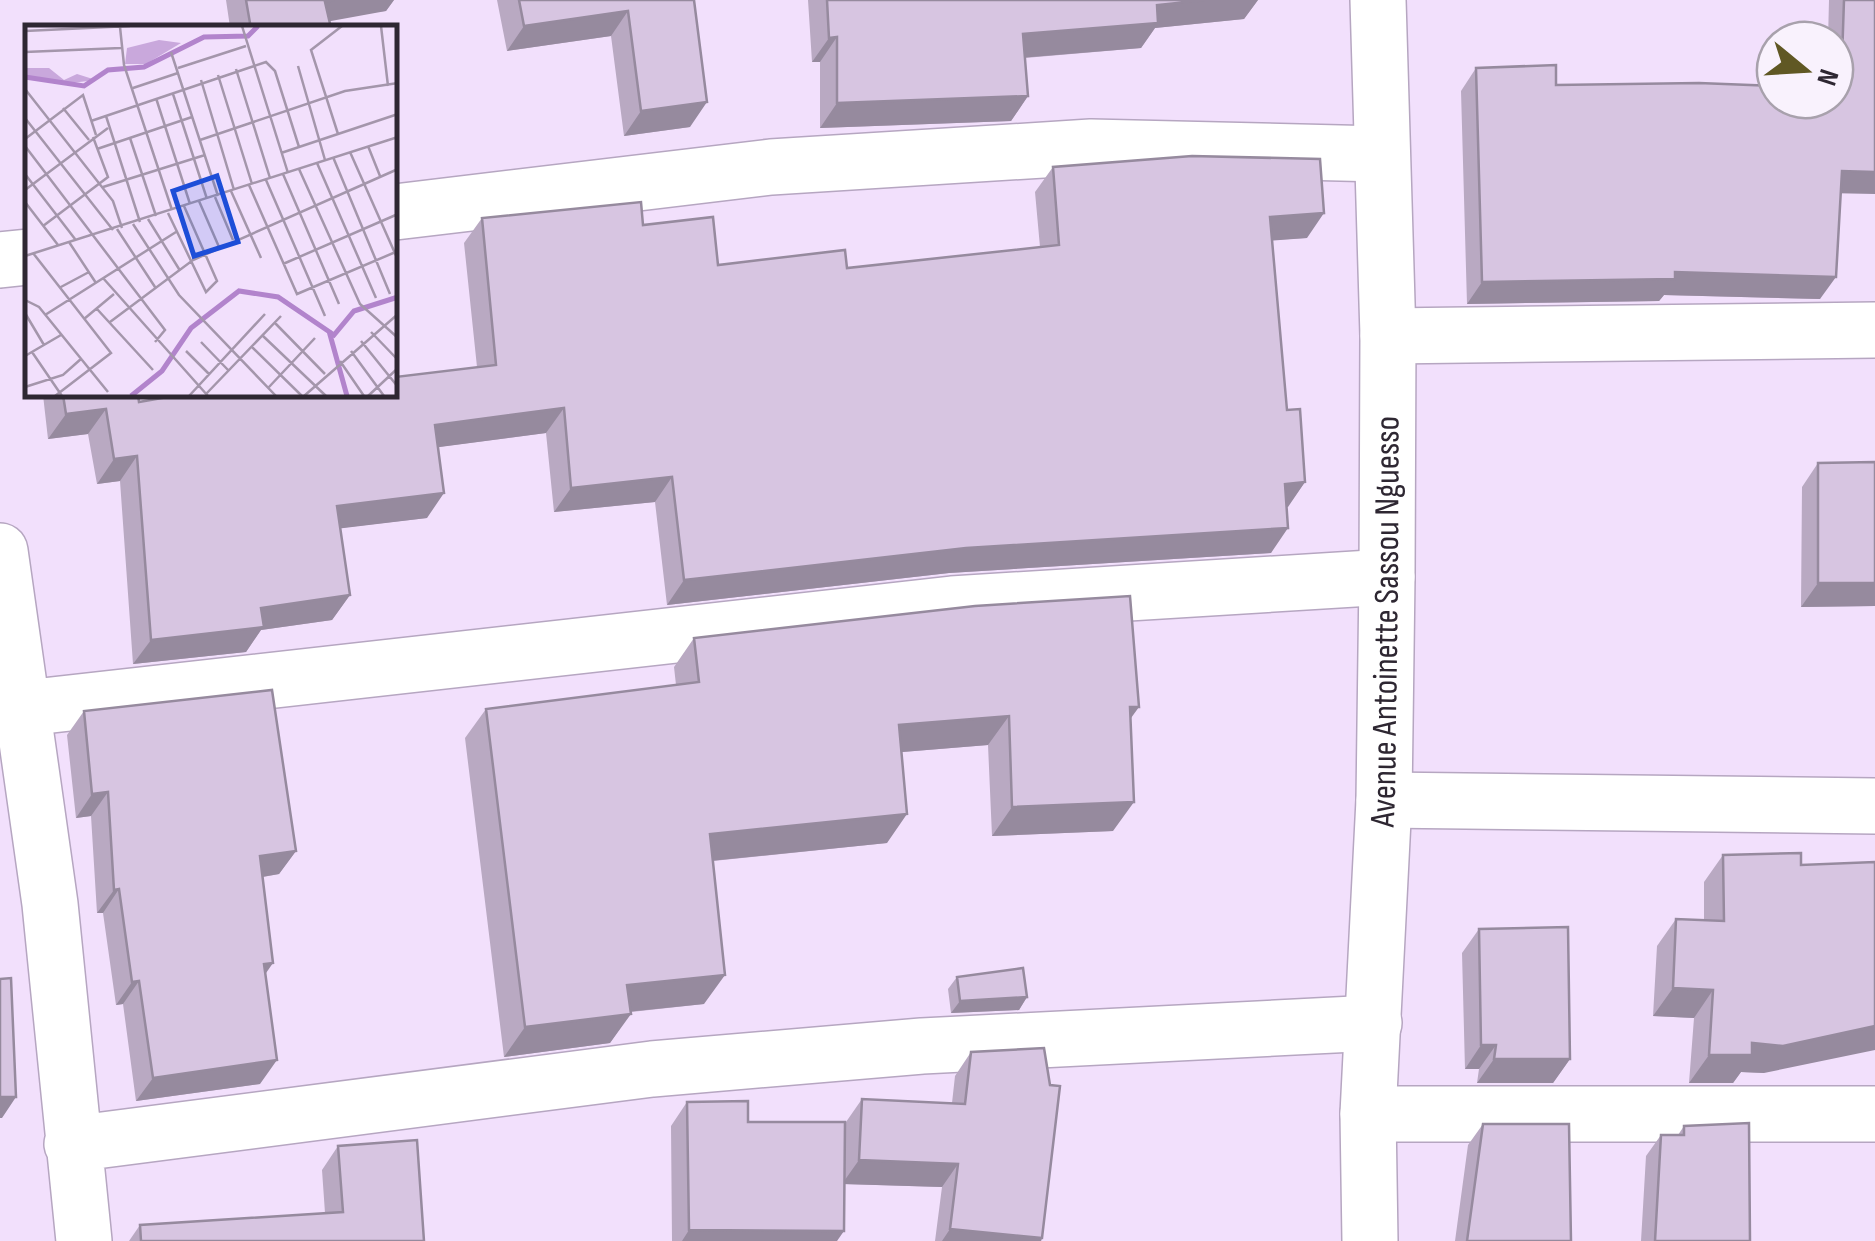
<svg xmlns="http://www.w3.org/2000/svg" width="1875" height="1241" font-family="'Sofia Sans Condensed',sans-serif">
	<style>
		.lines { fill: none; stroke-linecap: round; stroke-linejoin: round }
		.street-casing { stroke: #b6a6c1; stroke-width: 58 }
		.secondary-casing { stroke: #b6a6c1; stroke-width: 58 }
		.street { stroke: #fff; stroke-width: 55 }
		.secondary { stroke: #fff; stroke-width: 55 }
		.wall { fill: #b9a9c2 }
		.shaded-wall { fill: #968a9e }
		.building { fill: #d7c5e1; stroke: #968a9e; stroke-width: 2.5 }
		.labels { text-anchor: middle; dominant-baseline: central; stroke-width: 9; stroke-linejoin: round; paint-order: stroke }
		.street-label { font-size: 35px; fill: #2e2732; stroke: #f9f2fd }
		.inset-river { fill: none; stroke: #b284cc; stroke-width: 5 }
		.inset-road { fill: none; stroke: #a496ab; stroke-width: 2.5 }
		.view { fill: #1d4ed8; fill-opacity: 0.15; stroke: #1d4ed8; stroke-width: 5 }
		.inset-edge { fill: none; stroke: #2e2732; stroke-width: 5 }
	</style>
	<rect width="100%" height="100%" fill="#f2e0fc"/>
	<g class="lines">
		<defs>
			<path id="street" d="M395,212L771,167L1091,147L1381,154
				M0,260L28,257
				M1388,336L1875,330
				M0,551L50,904L84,1241
				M25,708L952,604L1387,577
				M1384,800L1875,806
				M1368,1114H1875
				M72,1144L652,1069L922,1046L1374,1023"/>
			<g id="secondary">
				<path id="s1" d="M1370,1241L1368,1114L1384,800L1387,577L1388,336L1378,0"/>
			</g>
		</defs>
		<use href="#street" class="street-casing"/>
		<use href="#secondary" class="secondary-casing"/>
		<use href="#street" class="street"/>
		<use href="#secondary" class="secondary"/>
	</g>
	<path class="wall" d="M226,0H394L386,11L230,27Z
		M497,0H694L690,127L624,136L611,36L507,51Z
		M808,0H1258L1244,19L1155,28L1141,48L1025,58L1028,96L1011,121L820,128V62H812Z
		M1829,0H1875L1820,299L1664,295L1659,301L1467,304L1461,91L1476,68L1556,85L1835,100V40H1828Z
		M1053,167L1307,238L1272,240L1287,410L1305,482L1287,507L1271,553L949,573L667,605L655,502L554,512L546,433L438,447L427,518L340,528L350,595L332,620L261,630L246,652L133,664L120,481L97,484L88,434L48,439L43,395H138L139,402L395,395L477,367L464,243L482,218L643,225L718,265L847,268L1040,247L1035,192Z
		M1818,463L1875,606L1801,607L1802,487Z
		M694,638L1130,718L1113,831L992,836L988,745L902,752L887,843L713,861L704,1004L631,1012L610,1043L504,1057L465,738L486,709L676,685L674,667Z
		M84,711L296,851L279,874L263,877L265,974L260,1084L136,1101L123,1004L116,1005L103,913H97L91,816L76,818L67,735Z
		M1723,855L1764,1073L1741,1072L1733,1083H1689L1694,1018L1653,1016L1657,946L1676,919L1704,920V882Z
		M1479,929L1570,1059L1553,1083H1477L1479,1069H1465L1462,953Z
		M957,977L1027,997L1019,1010L951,1013L948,989Z
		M971,1052L1042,1238L1041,1241H935L942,1187L845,1184L837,1241H672L671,1126L687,1102L748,1122H846L862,1099L952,1103L955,1076Z
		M1483,1124L1571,1241H1455L1468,1145Z
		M1684,1126L1750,1241H1641L1646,1156L1661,1135H1678Z
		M338,1146L424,1241H129L140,1225L325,1213L322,1170Z"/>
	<path class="shaded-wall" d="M334,0H394L386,11L309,25L325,2Z
		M1206,0H1258L1244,19L1155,28L1141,48L1006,59L1023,34L1157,5Z
		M628,11L611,36L507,51L524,26Z
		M837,37L820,62H812L829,38Z
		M1028,96L1011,121L820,128L837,103Z
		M707,102L690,127L624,136L641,111Z
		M1842,171L1875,172V194L1826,193Z
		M1324,213L1307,238L1253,242L1270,217Z
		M1675,272L1836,277L1820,299L1664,295L1659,301L1467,304L1482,282Z
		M564,408L546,433L417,450L435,425Z
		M106,409L88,434L48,439L66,414Z
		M137,456L120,481L97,484L114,459Z
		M672,477L655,502L554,512L571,488Z
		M1305,482L1288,507L1268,508L1285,484Z
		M444,493L427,518L319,531L337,506Z
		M1288,528L1271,553L949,573L667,605L684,580L966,548Z
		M1818,583H1875V606L1801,607Z
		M350,595L332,620L261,630L246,652L133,664L151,640L261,608Z
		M1130,707H1139L1118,736Z
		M1009,716L988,745L878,754L899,725Z
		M108,792L91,816L76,818L92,794Z
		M1134,802L1113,831L992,836L1012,807Z
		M907,814L887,843L690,863L710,834Z
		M296,851L279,874L243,880L260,856Z
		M119,889L103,913H97L114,890Z
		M273,963L257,986L264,964Z
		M725,975L704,1004L607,1014L627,985Z
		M139,981L123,1004L116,1005L132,982Z
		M1673,988L1713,990L1694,1018L1653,1016Z
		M1027,997L1019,1010L951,1013L960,1001Z
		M631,1014L610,1043L504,1057L525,1027Z
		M1875,1026V1050L1764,1073L1741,1072L1733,1083H1689L1709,1055L1752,1043Z
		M1481,1045H1496L1479,1069H1465Z
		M1494,1059H1570L1553,1083H1477Z
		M277,1060L260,1084L136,1101L153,1078Z
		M0,1097H16L2,1118H0Z
		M859,1160L958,1164L942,1187L842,1184Z
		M950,1229L1042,1238L1041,1241H942Z
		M689,1230L844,1231L837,1241H682Z"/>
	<path class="building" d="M246,0H334L325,2L331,28H230L250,23Z
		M519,0H694L707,102L641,111L628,11L524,26Z
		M827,0H1206L1157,5L1158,23L1023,34L1028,96L837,103V37L829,38Z
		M1844,0H1875V172L1842,171L1836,277L1675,272V279L1482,282L1476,68L1556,65V85L1699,83L1775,86V100H1835V89H1841Z
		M1192,156L1320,159L1324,213L1270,217L1287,410L1300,409L1305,482L1285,484L1288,528L966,548L684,580L672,477L571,488L564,408L435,425L444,493L337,506L350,595L261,608L264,627L151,640L137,456L114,459L106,409L66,414L63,395H138L139,402L179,395H395V377L496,365L482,218L641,202L643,225L713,217L718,265L845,250L847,268L1059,245L1053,167Z
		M1875,462V583H1818V463Z
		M1130,596L1139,707H1130L1134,802L1012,807L1009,716L899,725L907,814L710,834L725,975L627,985L631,1014L525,1027L486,709L699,682L694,638L975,606Z
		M272,690L296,851L260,856L273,963L264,964L277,1060L153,1078L139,981L132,982L119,889L114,890L108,792L92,794L84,711Z
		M1801,853V865L1875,862V1026L1783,1046L1752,1043V1055H1709L1713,990L1673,988L1676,919L1724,921L1723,855Z
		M1568,927L1570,1059H1494L1496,1045H1481L1479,929Z
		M1023,968L1027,997L960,1001L957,977Z
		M11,978L16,1097H0V979Z
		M1044,1048L1050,1085L1060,1086L1042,1238L950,1229L958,1164L859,1160L862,1099L965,1104L971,1052Z
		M748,1101V1122H845L844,1231L689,1230L687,1102Z
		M1749,1123L1750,1241H1655L1661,1135H1684V1126Z
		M1483,1124H1569L1571,1241H1467Z
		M417,1140L424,1241H141L140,1225L343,1212L338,1146Z"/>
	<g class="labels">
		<g class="street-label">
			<text stroke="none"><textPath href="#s1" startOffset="620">Avenue Antoinette Sassou Nguesso</textPath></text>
		</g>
	</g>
	<g transform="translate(25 25)">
		<rect width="372" height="372" fill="#f2e0fc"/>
		<path d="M134,15L156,18L121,39H100L102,23ZM0,43H24L39,55L52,49L71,55L38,59L0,50Z" fill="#c9a8dc"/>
		<path class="inset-river" d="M0,52L59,61L83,45L119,42L179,12L223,11L233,1M304,306L322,371M106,371L137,346L166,303L214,266L253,272L309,310L329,286L373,272"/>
		<path class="inset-road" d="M217,1L263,148M356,1L363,61M95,2L99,40L147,185M0,6L105,1M0,27L96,23M146,27L193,171M273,41L300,135M153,43L221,21M211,44L245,153M193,50L227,159M176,55L209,165M108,63L153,48M0,64L88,176L97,203M148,69L182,174M131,73L165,179M38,83L64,115M81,91L115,197M0,93L88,205M66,96L241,37L250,46L274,122M313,109L286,25L317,1M105,113L131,191M0,114L58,70L71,110M175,115L320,66L373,58M0,121L140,305L130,317M343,121L355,151M72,124L167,92M325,127L373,235M256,128L373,89M308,132L365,269M292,138L351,273M274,144L335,279L373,313M0,149L50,214M258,149L314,279M241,155L300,291M224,160L272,269L373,226M78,162L180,130M0,165L83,103M206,166L236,233M190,172L208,215M174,176L194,222M0,177L33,220M143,188L181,267L192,256L159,181M123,194L154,244M108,199L154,270L251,371M18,201L83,152L68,112M92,204L130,262M44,217L71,258M8,228L86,328L30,371M0,231L373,112M258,239L373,189M78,253L183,371M34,263L64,247M0,275L14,282L83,367M72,284L128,345M0,288L19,320M20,290L151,207M59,294L89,269M85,297L168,235L373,144M250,298L300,349M346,307L373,335M238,311L301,371M336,316L373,362M176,317L204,346M227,322L277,371M161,326L185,350M326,326L359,371M7,327L37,371M0,331L36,310M315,336L339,371M0,362L38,350L57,333M244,362L290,313M181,369L256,291M164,371L240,289M279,371L373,289M343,371L373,343"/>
		<path class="view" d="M192,151L213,217L169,231L148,166Z"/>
		<rect width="372" height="372" class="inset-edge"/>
	</g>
	<g transform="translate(1805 70) rotate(108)"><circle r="48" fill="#f9f2fd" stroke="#a8a1ac" stroke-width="2.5"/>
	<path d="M0-8L18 38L0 25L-18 38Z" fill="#605824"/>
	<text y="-15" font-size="28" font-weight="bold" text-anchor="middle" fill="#2e2732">N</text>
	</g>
</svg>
